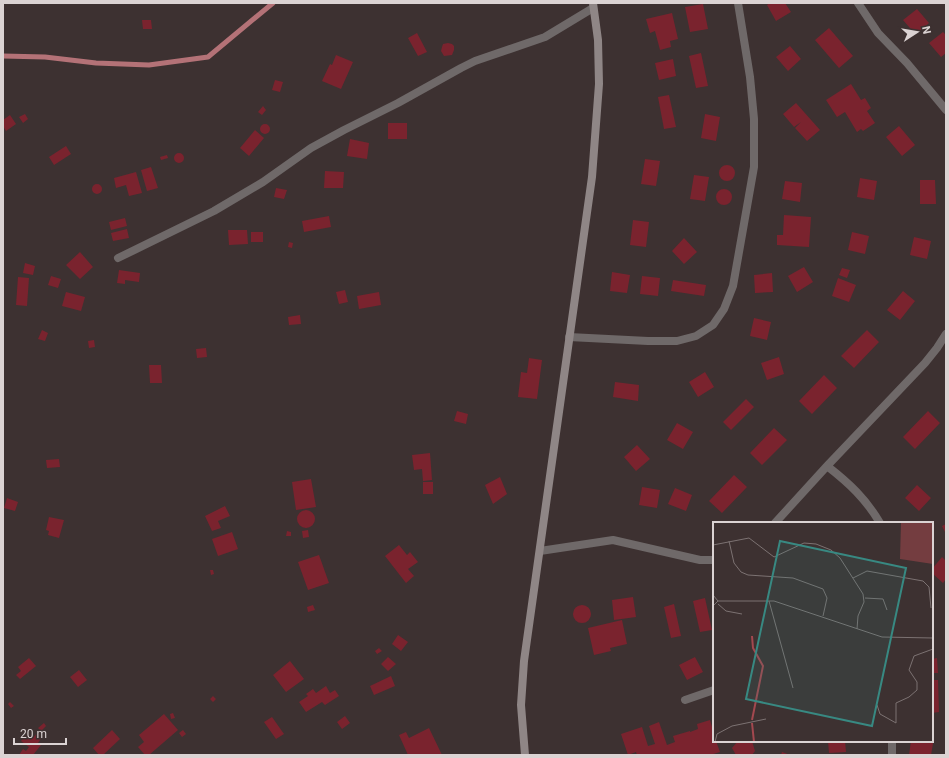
<svg xmlns="http://www.w3.org/2000/svg" width="949" height="758" font-family="Roboto,sans-serif">
	<style>
		.lines { fill: none; stroke-linecap: round; stroke-linejoin: round }
		.stream { stroke: #b47277; stroke-width: 5 }
		.building { fill: #7a232e }
		.street { stroke: #6f6969; stroke-width: 8 }
		.secondary { stroke: #8f8686; stroke-width: 8 }
		.inset-river { fill: none; stroke: #a3484f; stroke-width: 2 }
		.inset-road { fill: none; stroke: #7c7272; stroke-width: 1 }
		.view { fill: #388982; fill-opacity: 0.15; stroke: #388982; stroke-width: 2 }
		.inset-edge { fill: none; stroke: #dbd3d3; stroke-width: 2 }
	</style>
	<rect width="100%" height="100%" fill="#3d3131"/>
	<g class="lines">
		<path class="stream" d="M3,56L45,57L96,63L149,65L208,57L273,3"/>
	</g>
	<path class="building" d="M770,3H785L791,12L776,21L767,5Z
		M703,4L708,29L690,32L685,7Z
		M917,9L929,23L916,35L903,20Z
		M672,13L678,39L670,41L671,47L660,50L655,31L650,33L646,19Z
		M142,20H151L152,29H143Z
		M829,28L853,56L839,68L815,40Z
		M943,32L946,35V53L941,57L929,43Z
		M417,33L427,52L418,56L408,38Z
		M448,43L452,44L454,46V50L452,55L444,56L441,51L442,47L443,44Z
		M790,46L801,59L788,71L776,57Z
		M701,53L708,86L696,88L689,56Z
		M336,55L353,62L341,89L322,81L330,64L332,65Z
		M673,59L676,76L659,80L655,63Z
		M275,80L283,82L280,92L272,90Z
		M851,84L861,100L865,98L871,108L867,111L875,123L863,131L861,129L857,132L845,112L837,117L826,100Z
		M669,95L676,127L664,129L658,97Z
		M796,103L820,130L807,141L795,128L801,122L794,127L783,114Z
		M263,106L266,110L262,115L258,112Z
		M25,114L28,119L23,123L19,117Z
		M705,114L720,117L716,141L701,138Z
		M10,115L16,124L6,131L3,126V120Z
		M388,123H407V139H388Z
		M260 129a5 5 0 1 1 10 0a5 5 0 1 1-10 0Z
		M899,126L915,145L902,156L886,137Z
		M255,130L264,138L249,156L240,148Z
		M350,139L369,143L367,159L347,156Z
		M66,146L71,154L54,165L49,157Z
		M174 158a5 5 0 1 1 10 0a5 5 0 1 1-10 0Z
		M167,155L168,158L161,160L160,157Z
		M645,159L660,161L656,186L641,184Z
		M719 173a8 8 0 1 1 16 0a8 8 0 1 1-16 0Z
		M151,167L158,188L147,191L141,170Z
		M325,171L344,172L343,188H324Z
		M136,172L142,193L129,196L126,185L116,188L114,178Z
		M694,175L709,177L705,201L690,199Z
		M860,178L877,181L874,200L857,197Z
		M920,180H935L936,204H920Z
		M785,181L802,183L800,202L782,199Z
		M92 189a5 5 0 1 1 10 0a5 5 0 1 1-10 0Z
		M276,188L287,190L284,199L274,197Z
		M716 197a8 8 0 1 1 16 0a8 8 0 1 1-16 0Z
		M784,215L811,217L809,247L777,245V235H783Z
		M329,216L331,227L304,232L302,221Z
		M125,218L127,226L111,230L109,222Z
		M633,220L649,222L646,247L630,245Z
		M127,229L129,238L113,241L111,233Z
		M228,230H247L248,244L229,245Z
		M251,232H263V242H251Z
		M852,232L869,236L865,254L848,250Z
		M914,237L931,241L927,259L910,255Z
		M684,238L697,252L684,264L672,251Z
		M289,242L293,243L292,248L288,247Z
		M80,252L93,267L80,279L66,265Z
		M25,263L35,266L33,275L23,273Z
		M804,267L813,282L797,292L788,276Z
		M842,268L850,270L847,278L839,275Z
		M119,270L140,273L139,282L125,280V284L117,283Z
		M612,272L630,275L627,293L610,291Z
		M772,273L773,292L755,293L754,275Z
		M51,276L61,279L58,288L48,285Z
		M642,276L660,278L658,296L640,294Z
		M18,277L29,278L27,306L16,305Z
		M838,278L856,285L849,302L832,296Z
		M673,280L706,285L704,296L671,291Z
		M345,290L348,302L339,304L336,292Z
		M903,291L915,301L900,320L887,310Z
		M66,292L85,297L81,311L62,306Z
		M379,292L381,305L359,309L357,296Z
		M300,315L301,324L289,325L288,317Z
		M754,318L771,322L767,340L750,336Z
		M42,330L48,333L45,341L38,339Z
		M867,330L879,342L854,368L841,356Z
		M94,340L95,347L89,348L88,341Z
		M206,348L207,357L197,358L196,349Z
		M779,357L784,374L767,380L761,363Z
		M529,358L542,360L537,399L518,397L521,372L527,373Z
		M149,365H161L162,383H150Z
		M705,372L714,387L698,397L689,382Z
		M824,375L837,388L812,414L799,401Z
		M615,382L639,385L638,401L613,397Z
		M746,399L754,407L731,430L723,422Z
		M457,411L468,414L466,424L454,421Z
		M928,411L940,423L915,449L903,437Z
		M677,423L693,432L683,449L667,440Z
		M774,428L787,440L762,465L750,453Z
		M637,445L650,459L636,471L624,457Z
		M430,453L432,480L423,481L422,469L414,470L412,455Z
		M59,459L60,467L47,468L46,460Z
		M734,475L747,487L722,513L709,501Z
		M500,477L507,494L493,504L485,485Z
		M311,479L316,507L296,510L292,482Z
		M423,482H433V494H423Z
		M917,485L931,498L919,511L905,498Z
		M642,487L660,490L657,508L639,505Z
		M675,488L692,495L686,511L668,504Z
		M7,498L18,502L15,511L4,508Z
		M225,506L230,516L218,521L221,528L212,531L205,516Z
		M297 519a9 9 0 1 1 18 0a9 9 0 1 1-18 0Z
		M49,517L64,520L59,538L48,535L49,531L46,530Z
		M946,524V534L942,526Z
		M308,530L309,537L303,538L302,531Z
		M287,531L291,532V536H286Z
		M232,532L238,549L218,556L212,539Z
		M399,545L407,555L410,552L418,562L408,569L414,576L406,583L385,556Z
		M319,555L329,583L308,590L298,562Z
		M942,557L946,561V579L943,583L932,573V569Z
		M210,570H213L214,574L211,575Z
		M633,597L636,617L614,620L612,600Z
		M705,598L712,630L700,632L693,601Z
		M674,604L681,636L671,638L664,607Z
		M573 614a9 9 0 1 1 18 0a9 9 0 1 1-18 0Z
		M313,605L315,610L308,612L307,607Z
		M622,620L627,644L610,648L611,651L594,655L588,628Z
		M398,635L408,642L401,651L392,644Z
		M379,648L382,651L377,654L375,651Z
		M388,657L396,664L388,671L381,664Z
		M695,657L703,672L687,680L679,665Z
		M29,658L36,666L20,679L16,675L21,671L18,667Z
		M937,658L938,673H932V659Z
		M290,661L304,679L286,692L273,675Z
		M79,670L87,680L78,687L70,677Z
		M391,676L395,686L374,695L370,686Z
		M932,680H938L939,712L932,713Z
		M326,686L330,693L335,690L339,696L325,705L322,702L306,712L299,702L308,696L306,694L313,689L316,693Z
		M213,696L216,699L213,702L210,699Z
		M10,702L14,706L11,708L8,704Z
		M173,713L175,718L171,719L170,714Z
		M164,714L178,730L149,755H145L138,747L144,742L139,735Z
		M345,716L350,723L342,729L337,722Z
		M272,717L284,734L276,739L264,722Z
		M710,720L714,734V741H716L720,752L710,755H637L636,752L628,755L621,734L642,727L648,746L655,744L649,726L659,722L667,745L675,742L673,736L690,731V732L698,729L697,724Z
		M44,723L46,726L41,731L38,728Z
		M429,728L442,755H408L399,735L406,732L409,738Z
		M112,730L120,739L103,755H99L93,748Z
		M183,730L186,734L182,737L179,733Z
		M37,733L42,737L38,743L41,745L33,755H19L23,749L26,751L29,747L21,741L27,734L33,738Z
		M932,737L934,738L931,755H909L911,741H932Z
		M738,741H752L755,751L752,755H736L732,748Z
		M828,741H845L846,752L829,753Z
		M782,752L790,755H781Z"/>
	<g class="lines">
		<path class="street" d="M858,3L878,33L907,63L946,110
			M118,258L214,211L263,182L311,148L344,130L398,103L461,68L475,61L545,37L593,8
			M569,337L648,341H677L696,336L713,325L724,309L733,286L754,167V119L750,77L738,3
			M827,466C849,483 866,499 880,523
			M775,523L827,466L925,363L937,348L946,334
			M540,551L613,540L700,560H714
			M685,700L714,690
			M892,741V755"/>
		<path class="secondary" d="M525,755L521,705L524,661L592,177L599,84L598,40L593,3"/>
	</g>
	<g transform="translate(713 522)">
		<rect width="220" height="220" fill="#3d3131"/>
		<path d="M188,0H220V42L187,37Z" fill="#743d40"/>
		<path class="inset-river" d="M39,114L40,126L50,144L39,198M0,155V178M39,201L41,220"/>
		<path class="inset-road" d="M16,19L21,41L28,50L35,53L80,56L110,67L114,76L110,94M0,23L36,16L61,35L91,21L103,22L118,28L127,36L150,72L151,80L145,94L144,107M140,56L154,49L210,59L216,65L218,86M0,73L5,79L0,84M152,76L170,77L174,88M5,79H61L169,115L220,116M56,79L80,166M5,82L13,89L29,92M164,183L167,192L183,201V181L196,175L204,168V160L196,148L201,134L220,127M2,220L4,212L19,204L53,197"/>
		<path class="view" d="M67,19L193,46L159,204L33,177Z"/>
		<rect width="220" height="220" class="inset-edge"/>
	</g>
	<rect width="949" height="758" fill="none" stroke="#dbd3d3" stroke-width="8"/>
	<g transform="translate(917 32) rotate(78)" stroke="#3d3131" stroke-width="3" paint-order="stroke">
	<path d="M0-3L7 15L0 10L-7 15Z" fill="#dbd3d3"/>
	<text y="-6" font-size="11" font-weight="bold" text-anchor="middle" fill="#dbd3d3">N</text>
	</g>
	<path d="M14 738v6h52v-6" fill="none" stroke="#dbd3d3" stroke-width="2"/>
	<text x="20" y="738" font-size="12" fill="#dbd3d3" stroke="#3d3131" stroke-width="3" paint-order="stroke">20 m</text>
</svg>
